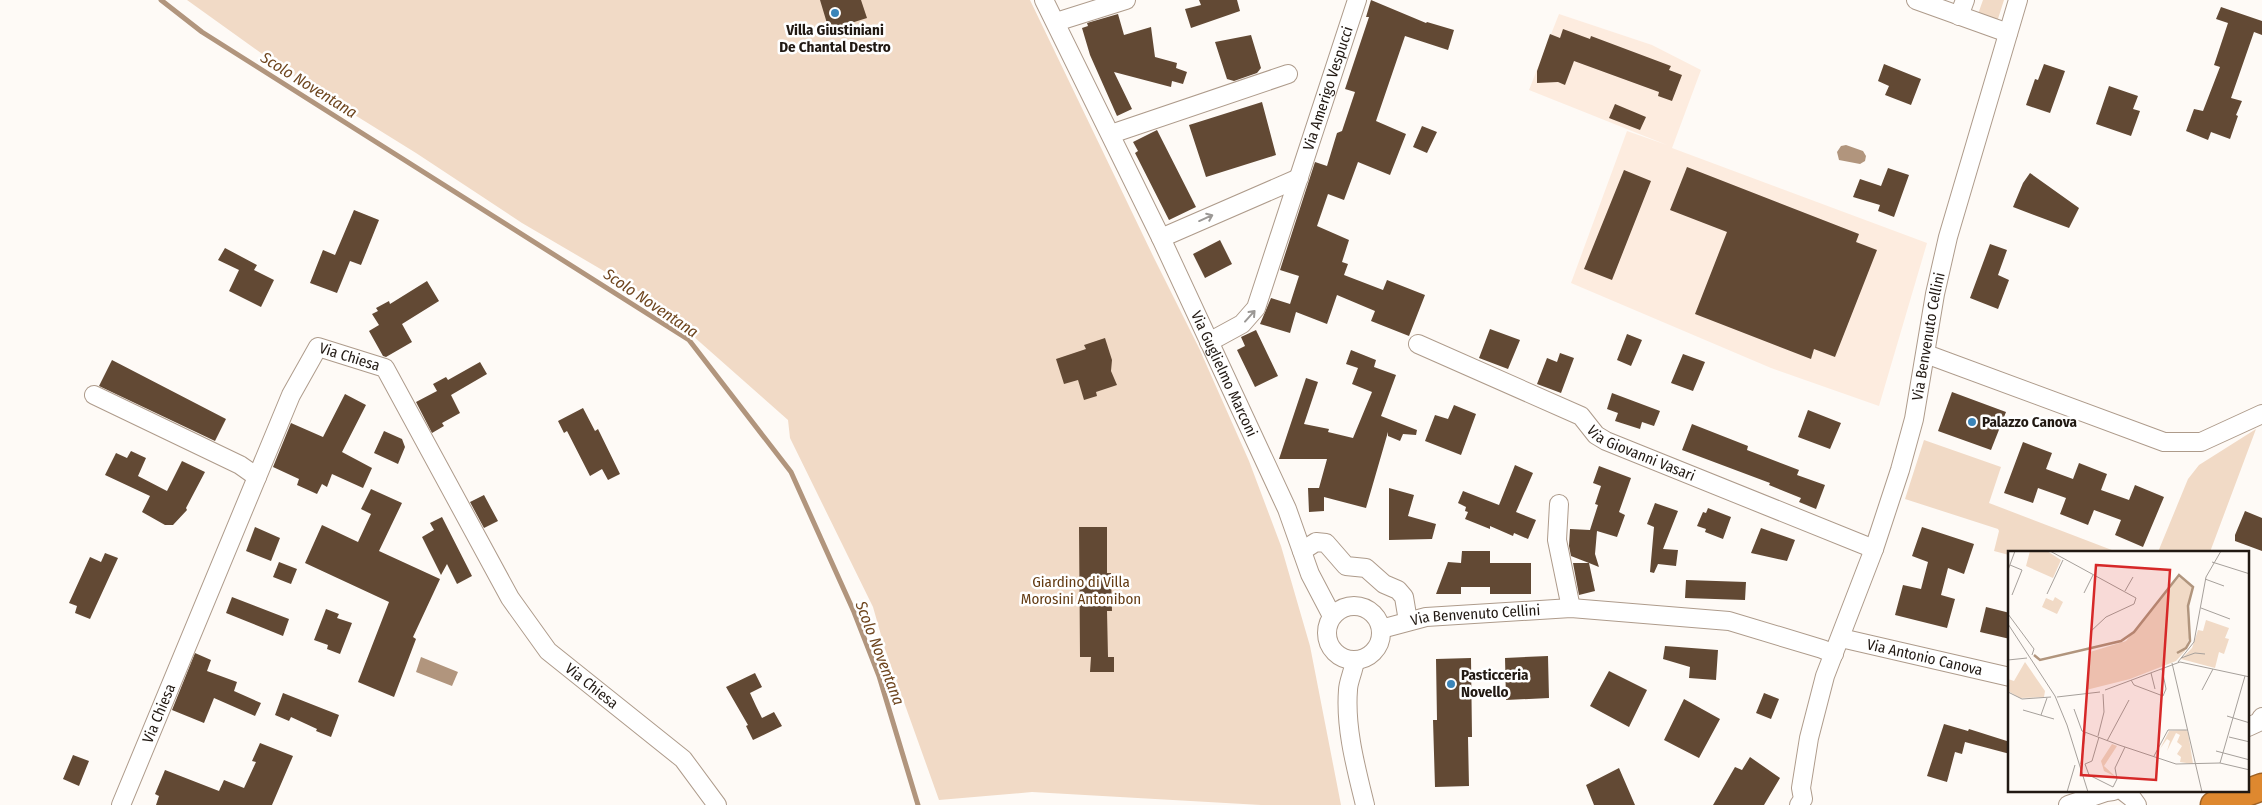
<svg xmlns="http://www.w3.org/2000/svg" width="2262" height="805" font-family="'Fira Sans Condensed',sans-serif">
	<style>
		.built { fill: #fdecdf }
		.green { fill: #f1dac6 }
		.water { fill: #b1957d }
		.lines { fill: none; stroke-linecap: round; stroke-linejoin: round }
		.stream { stroke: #b1957d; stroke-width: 5 }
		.building { fill: #624934 }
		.minor-casing { stroke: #ae9b8b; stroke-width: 20 }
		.highway-casing { stroke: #9c6125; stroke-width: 29 }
		.minor { stroke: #fff; stroke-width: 18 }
		.highway { stroke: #de882f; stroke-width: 26 }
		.oneway { stroke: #9b9895 }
		.poi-dot { fill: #3b85b9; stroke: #fff; stroke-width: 2 }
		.labels { text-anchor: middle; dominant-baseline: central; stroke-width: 5; stroke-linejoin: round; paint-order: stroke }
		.poi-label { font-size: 15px; font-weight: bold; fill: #211913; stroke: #fff; text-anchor: start }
		.street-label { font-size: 15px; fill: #211913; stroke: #fff }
		.park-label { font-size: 15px; fill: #643c14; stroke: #fff }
		.water-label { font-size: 16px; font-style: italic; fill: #6e451e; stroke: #fff }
		.inset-river { fill: none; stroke: #b1957d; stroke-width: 2.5 }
		.inset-road { fill: none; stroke: #a6a09b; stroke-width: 1 }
		.view { fill: #d62828; fill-opacity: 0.15; stroke: #d62828; stroke-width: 2.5 }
		.inset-edge { fill: none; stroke: #211913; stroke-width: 2.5 }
	</style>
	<rect width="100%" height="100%" fill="#fefaf6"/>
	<path class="built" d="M1559,14L1652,45L1701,70L1672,148L1927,243L1879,406L1771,368L1571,283L1627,131L1667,145L1529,90Z"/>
	<path class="green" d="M187,0H1030L1154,258L1199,348L1249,461L1281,546L1310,646L1341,805H1261L1032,792L939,800L885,649L873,607L790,438L788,420L650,298L522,223L416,153L300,81Z
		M1983,0H2004L1997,22L1978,14Z
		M2256,429L2210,552H2158L2188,479L2199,465Z
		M1924,440L2001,467L1989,503L2117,552H2010L2009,555L1994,551L1999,531L1998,529L1905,499Z"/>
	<path class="water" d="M1846,145L1863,151L1866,156L1865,161L1860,164L1839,160L1837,152L1841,146Z
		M421,657L458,672L452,686L416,672Z"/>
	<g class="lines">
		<path class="stream" d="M161,0L202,32L689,340L791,472L854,612L879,676L918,805"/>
	</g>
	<path class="building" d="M820,0H861L867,18L829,30Z
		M1199,0H1237L1240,11L1191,28L1185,9L1201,5Z
		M1371,0L1426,23L1427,22L1454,30L1448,50L1405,36L1376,121L1406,134L1390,175L1358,162L1344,200L1328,194L1317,226L1349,240L1342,262L1348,264L1344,275L1383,290L1387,280L1425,295L1409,336L1371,321L1375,311L1337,295L1327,324L1296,312L1290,333L1260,324L1271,298L1290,304L1299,276L1280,270L1315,162L1327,166L1337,133L1342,131L1355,92L1345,89L1369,17H1366Z
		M2221,7L2262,21V35L2254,32L2231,98L2242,101L2236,115L2238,116L2230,139L2211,132L2208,140L2186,131L2194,109L2203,111L2220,67L2214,65L2228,23L2216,19Z
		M1118,14L1124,35L1151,27L1155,57L1177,63L1176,68L1187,72L1183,84L1172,81L1171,87L1114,72L1132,109L1117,116L1090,55L1082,28L1088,26L1087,23Z
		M1563,29L1590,39L1591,36L1671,66L1669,70L1682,75L1672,101L1658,96L1659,92L1574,61L1565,85L1558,82L1537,83V71L1550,34L1560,38Z
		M1251,35L1261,68L1257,73L1234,81L1227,79L1215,42Z
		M1884,64L1921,79L1911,105L1885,95L1889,86L1878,81Z
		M2044,64L2065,71L2050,113L2026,105L2035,79L2038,80Z
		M2109,86L2138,96L2133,109L2140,111L2131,136L2096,124Z
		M1262,102L1276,155L1206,177L1189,125Z
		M1615,104L1646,117L1640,130L1609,118Z
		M1422,126L1437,132L1427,153L1413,147Z
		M1157,130L1196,207L1169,220L1135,153L1138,151L1133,142Z
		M1687,167L1859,234L1856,242L1877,250L1835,357L1814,349L1811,359L1695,314L1727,232L1670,210Z
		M1888,168L1909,175L1894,217L1878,211L1880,205L1853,197L1860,179L1881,186Z
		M1624,170L1651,181L1612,280L1584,269Z
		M2030,173L2079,208L2069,228L2013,207L2023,183Z
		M354,210L379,220L361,265L350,261L337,293L310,283L323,250L335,255Z
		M1220,240L1232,264L1205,278L1193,254Z
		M1990,244L2007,250L1998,275L2009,280L1998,309L1970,298Z
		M225,248L257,265L254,270L274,280L261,307L229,291L239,270L218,260Z
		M427,281L439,301L402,324L412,342L386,357L383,356L369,331L379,325L372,314L378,311L376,308L389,301L390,304Z
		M1490,329L1520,340L1508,369L1479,358Z
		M1256,330L1278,376L1255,387L1237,350L1245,346L1241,337Z
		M1627,334L1642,340L1631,366L1617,360Z
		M1105,338L1112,360L1111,371L1117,385L1096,392L1097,396L1084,400L1078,380L1064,384L1056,359L1086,349L1084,345Z
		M1351,350L1376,360L1374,367L1396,375L1381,416L1417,430L1416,435L1403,434L1400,441L1388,436V432L1366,508L1324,497V511L1309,512L1308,488H1319L1327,459H1279L1306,378L1318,382L1304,424L1329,429L1328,432L1353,438L1372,392L1352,384L1358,368L1346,364Z
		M1560,353L1574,358L1561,393L1537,384L1547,358L1557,362Z
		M1683,354L1705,362L1693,391L1671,383Z
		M112,360L226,419L215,441L99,386Z
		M480,362L487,374L451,395L460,413L442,423L444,426L432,433L416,402L437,391L433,384L446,377L448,380Z
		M1952,392L2006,412L1991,450L1938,431Z
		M1612,393L1660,411L1654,426L1642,422L1640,429L1615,421L1618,413L1607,409Z
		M345,394L366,405L342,452L372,468L363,488L332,474L327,487L322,484L317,494L297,485L299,479L273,467L291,423L323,437Z
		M1454,405L1476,414L1461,455L1425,441L1435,415L1448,419Z
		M583,408L595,431L598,429L620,474L608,480L602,469L590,476L567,431L564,433L558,421Z
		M1808,410L1841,423L1830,449L1798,437Z
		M1692,424L1748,446L1747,450L1799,470L1797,475L1825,485L1816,509L1799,502L1801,498L1769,485L1770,483L1682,450Z
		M384,431L402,439L405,447L398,464L374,453Z
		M2023,442L2052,453L2046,469L2073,479L2079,463L2107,474L2101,490L2129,500L2135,485L2164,497L2143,547L2115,535L2121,520L2094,510L2088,525L2060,514L2066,498L2038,488L2033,503L2004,493Z
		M131,451L146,458L138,476L167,491L182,461L205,472L186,508L187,510L173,525H165L142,512L150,496L105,475L116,453L127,458Z
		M1515,465L1533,473L1516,512L1536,520L1528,539L1514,533L1513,536L1490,526V529L1465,519L1468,512L1465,511L1466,507L1458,503L1463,491L1499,505Z
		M1599,466L1631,478L1619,512L1625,515L1617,537L1597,531L1595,554L1599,567L1589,563L1595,591L1579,595L1573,563H1589L1571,556L1569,546L1570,529L1590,530L1598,505L1595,504L1601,486L1593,483Z
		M1389,488L1414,495L1408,516L1436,524L1432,539L1389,540Z
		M371,489L402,503L379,551L440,579L413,637L416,639L394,697L358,682L389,602L305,563L322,525L358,542L371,514L361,509Z
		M484,495L498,521L484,528L470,502Z
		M1655,503L1678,511L1663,549L1678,550L1676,566L1658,564L1654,573L1650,572L1654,527L1647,524Z
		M1708,508L1731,517L1723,539L1705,532L1706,529L1697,526L1703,512L1706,513Z
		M2245,511L2262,518V551L2235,541V535Z
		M442,517L472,576L457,584L447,564L441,575L422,537L434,530L430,523Z
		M255,527L280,538L271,561L246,551Z
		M1079,527H1107V573H1111L1112,611H1107L1108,657H1114V672H1090L1091,657H1080Z
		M1922,527L1974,544L1964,574L1948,568L1941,595L1955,599L1947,628L1895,615L1903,585L1921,589L1928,562L1912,556Z
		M1761,528L1795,540L1787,561L1751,553Z
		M1462,551H1490V563H1531V594H1490V587H1461V594H1436L1448,562L1461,563Z
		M105,553L118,558L90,619L75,613L77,606L69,603L90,557L101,562Z
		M279,562L297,569L291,584L273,577Z
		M1686,580L1746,582L1745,600L1685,598Z
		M232,597L289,619L283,636L226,613Z
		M1986,607L2010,613V639L1980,632Z
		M326,609L339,614L337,618L352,623L340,654L327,649L328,645L314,640Z
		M1665,646L1718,650L1716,680L1689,678L1690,667L1663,659Z
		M195,653L211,660L207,671L237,682L234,691L261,703L255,716L214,698L204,723L172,710Z
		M1548,656L1549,698L1506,700L1505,658Z
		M1471,658L1472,737H1468L1469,786L1435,787L1433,720H1437L1436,659Z
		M1609,671L1647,690L1629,727L1590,706Z
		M755,673L762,687L750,693L756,706L762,718L774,712L782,726L753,740L746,726L748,725L726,687Z
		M283,693L339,715L331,737L316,731L317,729L291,717L289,721L275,715Z
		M1764,693L1779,699L1771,719L1756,713Z
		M1684,699L1720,719L1699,758L1664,740Z
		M1944,724L1968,731L1969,729L2010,742V754L1965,742L1962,754L1955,752L1947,782L1927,776Z
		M260,743L293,756L272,805H156L159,796L155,794L165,770L219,791L224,780L244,788L256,762L252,761Z
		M73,755L89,761L79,786L63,779Z
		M1750,757L1780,778L1764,805H1713L1735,767L1742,770Z
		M1619,768L1635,805H1594L1586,785Z"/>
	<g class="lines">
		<defs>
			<g id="minor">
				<path id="s1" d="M1044,0L1161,238L1287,509L1310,574L1332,616"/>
				<path d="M1916,0L2008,33"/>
				<path d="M1959,16L1965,0"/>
				<path d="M1056,22L1126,0"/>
				<path d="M1111,134L1288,74"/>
				<path d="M1161,238L1299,178"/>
				<path id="s2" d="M1209,342L1242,324L1256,308L1357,0"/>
				<path id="s3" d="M1418,344L1581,416L1596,435L1606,441L1874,549"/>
				<path d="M1926,354L2164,442H2201L2262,414"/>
				<path d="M94,395L240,465L257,477"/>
				<path d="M1559,504L1557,540L1571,608"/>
				<path d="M1302,551L1316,542L1326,543L1346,566L1366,568L1384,584L1398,590L1404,597L1408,621"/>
				<circle cx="1354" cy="633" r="27"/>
				<path id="s4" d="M1381,629L1426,617L1571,608L1729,621L1822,649L1834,654"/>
				<path id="s5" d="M1841,638L2010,677"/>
				<path d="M1355,660C1354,670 1348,682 1348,690C1345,728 1356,768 1365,805"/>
				<path d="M2248,727L2259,722L2262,717"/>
				<path d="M2123,791L2132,798L2137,805"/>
				<path id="s6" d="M121,805L291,395L318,347L385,368L510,598L548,651L683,759L717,805"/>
				<path id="s7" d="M1799,805L1803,799L1801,788L1809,738L1825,676L1874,549L1900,470L1914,419L1935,294L1948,237L2018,0"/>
				<path d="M2068,805L2106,792L2113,791"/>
			</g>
			<path id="highway" d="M2214,805L2262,787"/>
		</defs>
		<use href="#minor" class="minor-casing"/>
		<use href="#highway" class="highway-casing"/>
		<use href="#minor" class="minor"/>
		<use href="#highway" class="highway"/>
	</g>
	<defs><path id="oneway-shaft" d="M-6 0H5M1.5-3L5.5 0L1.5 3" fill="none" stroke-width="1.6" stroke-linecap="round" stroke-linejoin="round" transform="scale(1.25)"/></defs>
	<g class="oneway">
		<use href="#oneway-shaft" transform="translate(1206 218) rotate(-24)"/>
		<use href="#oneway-shaft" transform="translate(1250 316) rotate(-48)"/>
	</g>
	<g class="poi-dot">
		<circle cx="835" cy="13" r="5"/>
		<circle cx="1972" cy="422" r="5"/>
		<circle cx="1451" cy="684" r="5"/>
	</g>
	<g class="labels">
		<g class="poi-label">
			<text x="835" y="30" text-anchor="middle">Villa Giustiniani<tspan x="835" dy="17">De Chantal Destro</tspan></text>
			<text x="1982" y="422">Palazzo Canova</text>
			<text x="1461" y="675">Pasticceria<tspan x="1461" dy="17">Novello</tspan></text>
		</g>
		<g class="street-label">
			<text stroke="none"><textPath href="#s2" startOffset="290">Via Amerigo Vespucci</textPath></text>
			<text stroke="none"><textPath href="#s7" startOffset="489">Via Benvenuto Cellini</textPath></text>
			<text stroke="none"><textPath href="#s6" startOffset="532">Via Chiesa</textPath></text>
			<text stroke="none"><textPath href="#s1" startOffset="415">Via Guglielmo Marconi</textPath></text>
			<text stroke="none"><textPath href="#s3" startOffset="251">Via Giovanni Vasari</textPath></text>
			<text stroke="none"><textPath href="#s4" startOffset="96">Via Benvenuto Cellini</textPath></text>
			<text stroke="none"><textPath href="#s5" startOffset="86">Via Antonio Canova</textPath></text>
			<text stroke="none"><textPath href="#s6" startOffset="952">Via Chiesa</textPath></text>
			<text stroke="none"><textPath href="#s6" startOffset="99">Via Chiesa</textPath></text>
		</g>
		<g class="park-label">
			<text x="1081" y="582">Giardino di Villa<tspan x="1081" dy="17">Morosini Antonibon</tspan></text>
		</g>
		<g class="water-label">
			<text transform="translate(309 85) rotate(32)">Scolo Noventana</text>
			<text transform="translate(651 303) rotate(34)">Scolo Noventana</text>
			<text transform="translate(880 653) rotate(69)">Scolo Noventana</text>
		</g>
	</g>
	<g transform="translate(2008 551)">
		<rect width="241" height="241" fill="#fefaf6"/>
		<path d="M22,0H39L53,9L45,27L18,15ZM171,26L185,37L179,56L181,87L177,100L168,110L122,128L78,139L82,101L118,90ZM47,46L55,51L49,63L34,56L38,47L45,50ZM198,69L221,77L217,87L221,88L216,103L211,101L207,117L173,108L184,97L190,79L195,80ZM17,111L37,140L36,146L12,147L0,140V128L6,130ZM178,179L180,181L185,213L172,211L173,206L169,203L174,195L169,191L172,184L168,182L159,200L162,190L159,188L152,198L161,180ZM104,193L109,195L96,215L108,226L96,220L93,210Z" fill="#f1dac6"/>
		<path class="inset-river" d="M26,104L32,109L113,90L126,81L171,24L185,36L180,55L182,90L178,97L169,102"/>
		<path class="inset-road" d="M42,0L128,47L126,53L98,66L82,81M204,11L242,23M2,14L14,19L4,44M0,19L7,0M197,28L216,35M117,40L125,26M76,42L85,24M39,43L55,9M193,57L222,68M0,63L26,98L24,104M0,73L47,145L59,174L80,241M173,107L187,102L197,103M0,109L19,107M170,111L186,91L198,26L213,0M164,112L194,241M143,122L147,138M123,129L126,134L155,145L158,138L154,118M97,139L172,111L242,126M194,139L205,118M0,141L14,148L43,146M49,146L92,141M66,158L74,180L111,194L168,213L212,212L242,219M15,159L46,168M33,164L39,147M219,165L242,172M90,185L96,161L95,143M91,186L84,210L77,213L81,224L105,236L109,228L107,217L117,196M221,186L242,191M99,190L121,149M208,200L242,209M146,205L160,179H180M212,212L237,125M73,213L77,182M59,241L67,214"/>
		<path class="view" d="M88,14L162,19L148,229L73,224Z"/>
		<rect width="241" height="241" class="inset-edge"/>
	</g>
</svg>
